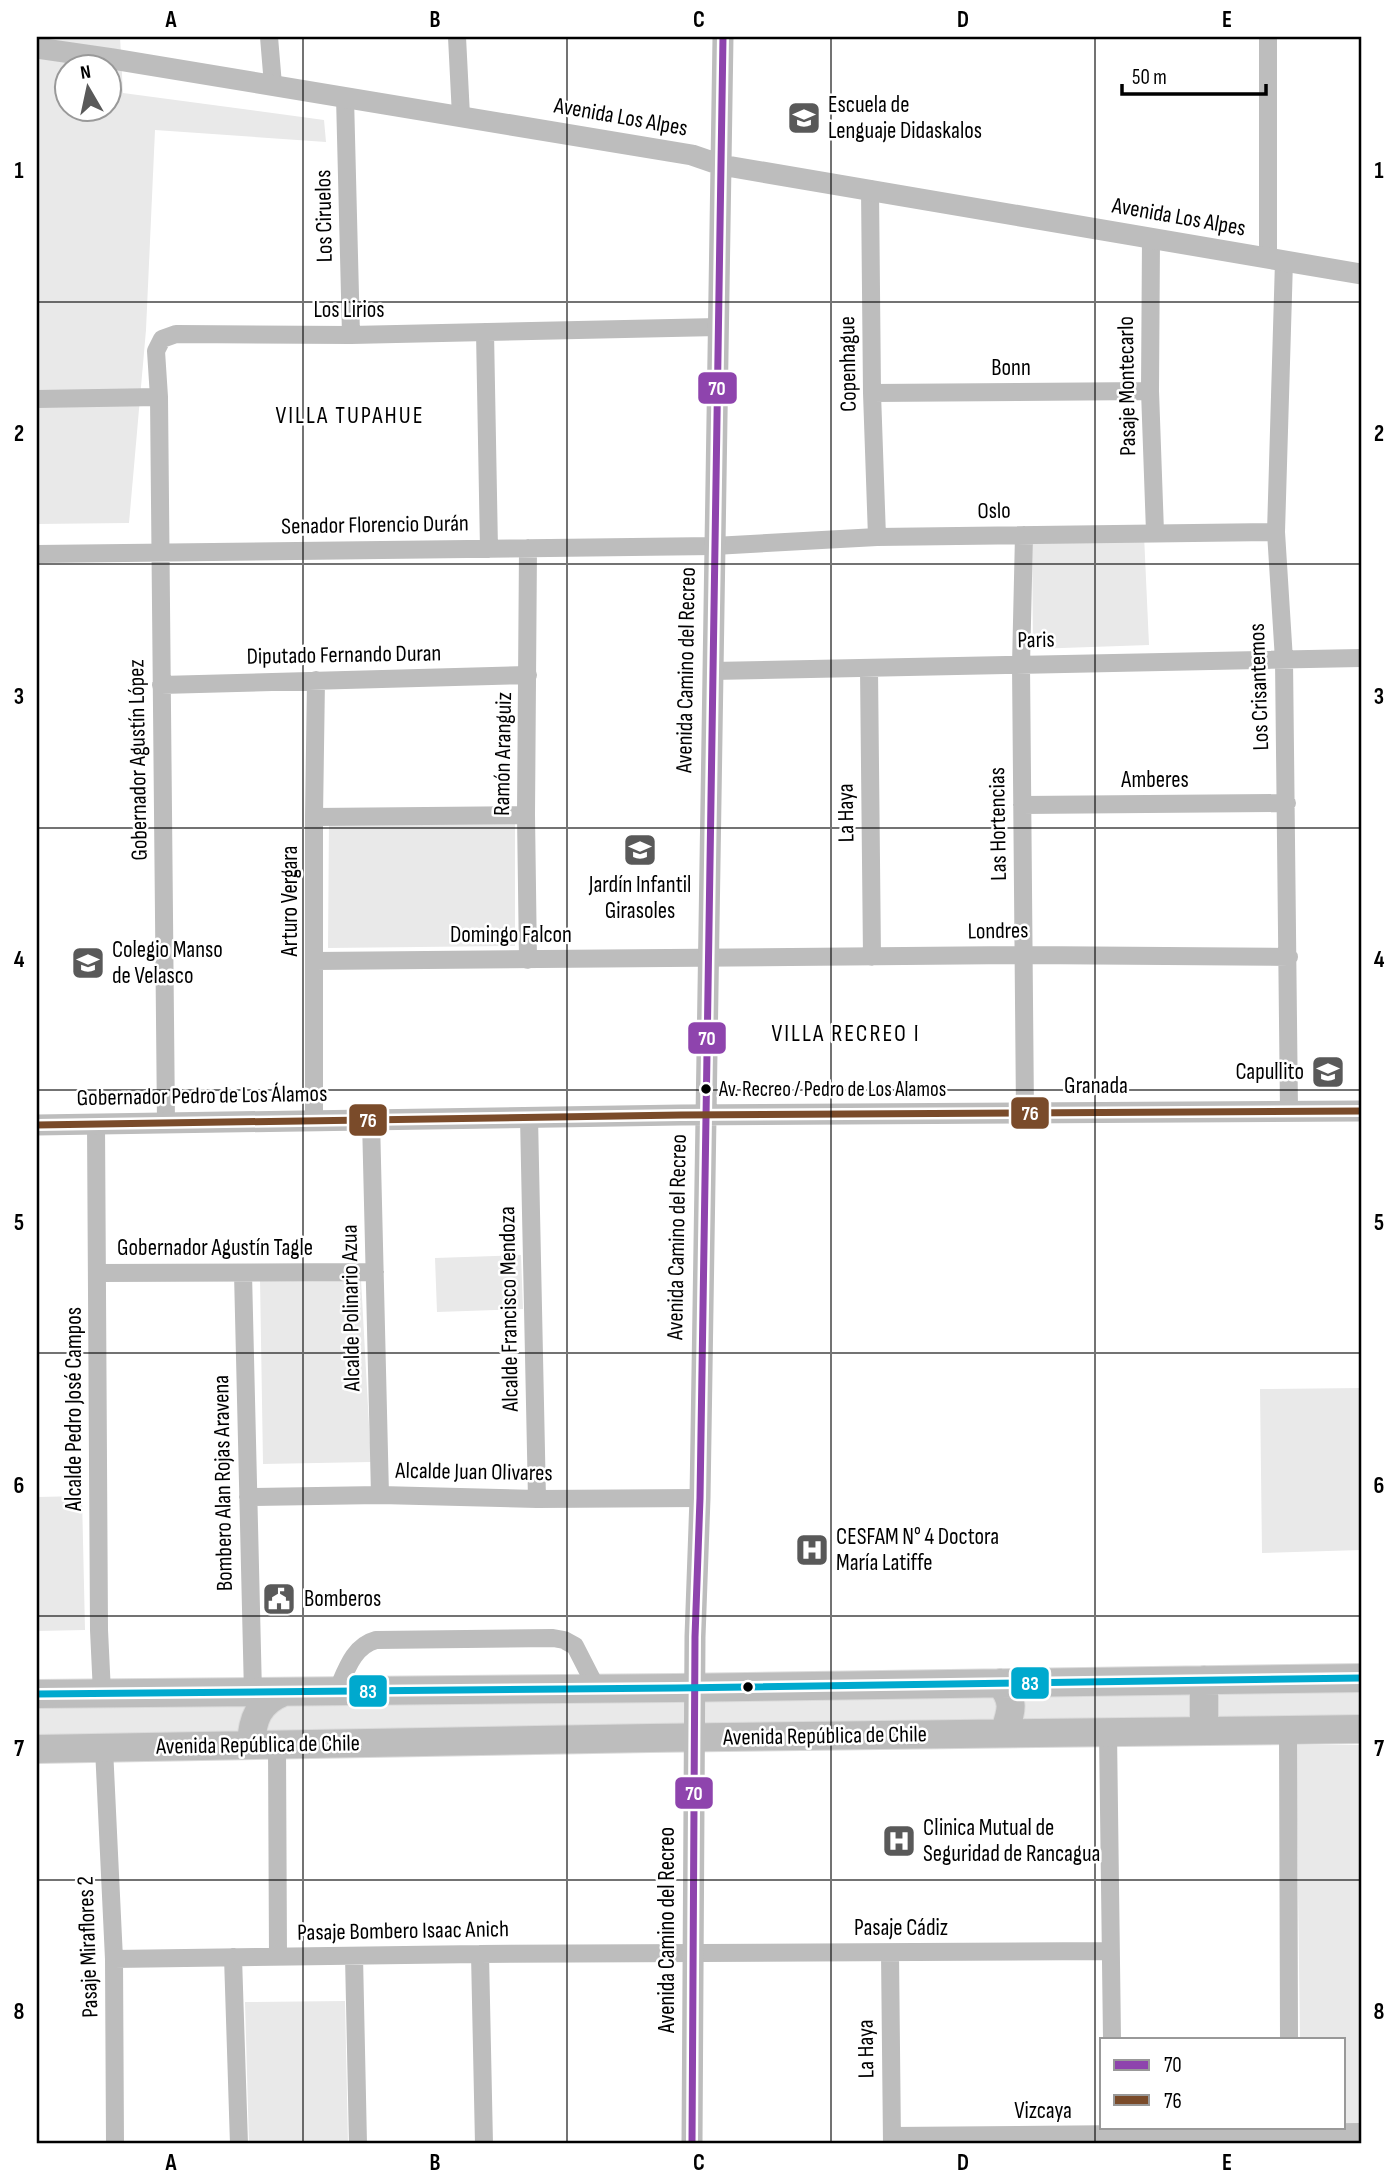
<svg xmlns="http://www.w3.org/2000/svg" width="1398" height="2181" font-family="'Sofia Sans Condensed',sans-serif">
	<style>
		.green { fill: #e9e9e9; fill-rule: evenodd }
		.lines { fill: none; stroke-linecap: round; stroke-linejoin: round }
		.primary-casing { stroke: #dbdbdb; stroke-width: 30 }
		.minor { stroke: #bdbdbd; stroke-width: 18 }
		.tertiary { stroke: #bdbdbd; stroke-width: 21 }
		.primary { stroke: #bdbdbd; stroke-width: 28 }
		.bus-1-casing { stroke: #fff; stroke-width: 12 }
		.bus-2-casing { stroke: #fff; stroke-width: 12 }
		.bus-3-casing { stroke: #fff; stroke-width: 12 }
		.bus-1 { stroke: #8e44ad; stroke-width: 7 }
		.bus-2 { stroke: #7a4b2a; stroke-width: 7 }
		.bus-3 { stroke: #00a9ce; stroke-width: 7 }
		.grid { fill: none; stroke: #000; stroke-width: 2; stroke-opacity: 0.55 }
		.bus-dot { fill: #000; stroke: #fff; stroke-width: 2.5 }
		.labels { text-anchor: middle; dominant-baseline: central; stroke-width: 5; stroke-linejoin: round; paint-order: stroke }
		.bus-label { font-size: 21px; fill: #000; stroke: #fff; text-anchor: start }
		.poi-label { font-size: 23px; fill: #000; stroke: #fff; text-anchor: start }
		.street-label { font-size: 23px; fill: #000; stroke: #fff }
		.neighbourhood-label { font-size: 24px; letter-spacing: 2px; fill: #000; stroke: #fff }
		.line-badge { stroke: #fff; stroke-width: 2.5 }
		.badge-label { font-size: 19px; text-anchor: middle; font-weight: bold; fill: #fff }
		.neatline { fill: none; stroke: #000; stroke-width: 2.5 }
		.grid-label { font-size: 23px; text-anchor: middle; font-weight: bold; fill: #000 }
	</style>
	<rect width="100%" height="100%" fill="#fff"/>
	<path class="green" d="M37,37H120L123,93L324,120L326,142L155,130L146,330L129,523L37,524ZM66,66H108V108H66Z
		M1144,535L1149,645L1033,649L1032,538Z
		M515,817V946L328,948L329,819Z
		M521,1255L523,1309L437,1312L435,1258Z
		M260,1278L361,1279L371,1462L263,1464Z
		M1361,1388V1550L1262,1553L1260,1389Z
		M82,1496L85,1630L37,1631V1497Z
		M1361,1692V1720L37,1740V1708Z
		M1296,1745H1361V2144H1301V2127H1344V2039H1300Z
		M345,2001L348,2144H249L245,2002Z"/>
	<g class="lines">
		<defs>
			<path id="primary" d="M1000,1683C1016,1702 1011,1712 1004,1733
				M37,1694L676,1688L1361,1678
				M1204,1731V1680
				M251,1745C252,1720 258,1702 284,1692
				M37,1749L650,1738L1361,1729"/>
		</defs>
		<use href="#primary" class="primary-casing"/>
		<path class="minor" d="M269,37L273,85
			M457,37L461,116
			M345,97L351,335
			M870,189L872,393L877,537
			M1151,239L1150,391L1155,532
			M1268,258V37
			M1284,261L1276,532L1284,660L1289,1111
			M485,332L489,549
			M872,393L1150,391
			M159,397L166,1123
			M37,399L159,397L156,351L162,339L176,334L351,335L718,327
			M1024,535L1021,665L1025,1113
			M528,548L526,815L528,960
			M37,554L714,546L877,537L1276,532
			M869,669L872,957
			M712,671L1361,658
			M161,685L528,675
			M1022,805L1287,803
			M314,817L526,815
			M315,961L1024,955L1289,957
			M529,1117L537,1499
			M371,1120L380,1495
			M314,1121V817L316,680
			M96,1124L99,1630L102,1693
			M98,1273L375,1272
			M243,1273L253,1693
			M248,1497L380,1495L537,1499L700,1498
			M337,1691C346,1671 353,1646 376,1640L553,1638L564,1640L575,1646L597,1689
			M1288,1730L1289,2039
			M1108,1732L1112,2039
			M277,1745L278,1957
			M104,1748L114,1959L115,2144
			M890,1953L892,2144
			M480,1954L484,2144
			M354,1956L358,2144
			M233,1957L239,2144
			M114,1959L480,1954L1110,1951
			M892,2136L1361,2132"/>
		<path class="tertiary" d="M37,48L113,59L692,155L721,165L1361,274
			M37,1125L681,1115L1361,1111
			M692,2144L695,1637L700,1498L723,37"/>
		<use href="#primary" class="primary"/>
		<defs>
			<path id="bus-1" d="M692,2144L695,1637L700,1498L723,37"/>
			<path id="bus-2" d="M37,1125L681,1115L1361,1111"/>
			<path id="bus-3" d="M37,1694L676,1688L1361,1678"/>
		</defs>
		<use href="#bus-1" class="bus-1-casing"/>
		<use href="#bus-2" class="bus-2-casing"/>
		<use href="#bus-3" class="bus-3-casing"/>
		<use href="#bus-1" class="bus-1"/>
		<use href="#bus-2" class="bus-2"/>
		<use href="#bus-3" class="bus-3"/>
	</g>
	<path class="grid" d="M303,37V2144M567,37V2144M831,37V2144M1095,37V2144M37,302H1361M37,564H1361M37,828H1361M37,1090H1361M37,1353H1361M37,1616H1361M37,1880H1361"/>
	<defs>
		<symbol id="school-square" viewBox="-11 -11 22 22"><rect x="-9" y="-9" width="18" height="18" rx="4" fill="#595959" stroke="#fff"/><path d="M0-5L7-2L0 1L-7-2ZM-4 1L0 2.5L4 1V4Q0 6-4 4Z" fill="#fff"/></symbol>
		<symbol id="hospital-square" viewBox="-11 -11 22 22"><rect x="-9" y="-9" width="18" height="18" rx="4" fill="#595959" stroke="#fff"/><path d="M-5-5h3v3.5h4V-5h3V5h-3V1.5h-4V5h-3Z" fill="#fff"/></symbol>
		<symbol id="civic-square" viewBox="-11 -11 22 22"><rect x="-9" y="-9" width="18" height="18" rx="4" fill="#595959" stroke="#fff"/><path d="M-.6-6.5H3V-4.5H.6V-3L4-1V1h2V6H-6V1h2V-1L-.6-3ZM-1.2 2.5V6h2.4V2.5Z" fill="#fff"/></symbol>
	</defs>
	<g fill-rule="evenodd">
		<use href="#school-square" x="785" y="99" width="38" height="38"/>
		<use href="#school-square" x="621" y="831" width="38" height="38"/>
		<use href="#school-square" x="69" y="944" width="38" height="38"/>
		<use href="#school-square" x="1309" y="1053" width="38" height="38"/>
		<use href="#hospital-square" x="793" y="1531" width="38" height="38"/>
		<use href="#civic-square" x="260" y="1580" width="38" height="38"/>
		<use href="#hospital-square" x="880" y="1822" width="38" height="38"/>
	</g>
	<g class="bus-dot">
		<circle cx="706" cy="1089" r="6"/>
		<circle cx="748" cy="1687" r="6"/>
	</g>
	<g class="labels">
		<g class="bus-label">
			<text x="719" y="1089">Av. Recreo / Pedro de Los Alamos</text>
		</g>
		<g class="poi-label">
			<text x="828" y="105">Escuela de<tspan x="828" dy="26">Lenguaje Didaskalos</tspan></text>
			<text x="640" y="885" text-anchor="middle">Jardín Infantil<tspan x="640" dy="26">Girasoles</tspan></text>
			<text x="112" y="950">Colegio Manso<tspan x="112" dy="26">de Velasco</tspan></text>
			<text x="1304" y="1072" text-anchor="end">Capullito</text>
			<text x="836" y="1537">CESFAM N° 4 Doctora<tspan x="836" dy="26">María Latiffe</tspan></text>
			<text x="304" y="1599">Bomberos</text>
			<text x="923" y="1828">Clinica Mutual de<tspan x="923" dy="26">Seguridad de Rancagua</tspan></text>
		</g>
		<g class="street-label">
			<text transform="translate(621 117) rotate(10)">Avenida Los Alpes</text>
			<text transform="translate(324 216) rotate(-91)">Los Ciruelos</text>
			<text transform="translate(1179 217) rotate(10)">Avenida Los Alpes</text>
			<text x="349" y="310">Los Lirios</text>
			<text transform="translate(848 364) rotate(-91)">Copenhague</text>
			<text x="1011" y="368">Bonn</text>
			<text transform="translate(1127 386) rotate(-91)">Pasaje Montecarlo</text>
			<text transform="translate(994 511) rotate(-1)">Oslo</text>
			<text transform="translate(375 525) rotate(-1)">Senador Florencio Durán</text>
			<text transform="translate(1036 640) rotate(-1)">Paris</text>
			<text transform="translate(344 655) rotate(-1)">Diputado Fernando Duran</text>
			<text transform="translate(686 670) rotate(-89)">Avenida Camino del Recreo</text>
			<text transform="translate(1259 687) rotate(-92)">Los Crisantemos</text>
			<text transform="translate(503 754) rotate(-89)">Ramón Aranguiz</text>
			<text transform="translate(138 760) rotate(-91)">Gobernador Agustín López</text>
			<text x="1155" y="780">Amberes</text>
			<text transform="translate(846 813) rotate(-91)">La Haya</text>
			<text transform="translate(998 824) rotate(-91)">Las Hortencias</text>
			<text transform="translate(290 901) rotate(-90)">Arturo Vergara</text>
			<text transform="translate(998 931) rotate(-1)">Londres</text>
			<text x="511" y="935">Domingo Falcon</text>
			<text x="1096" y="1086">Granada</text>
			<text transform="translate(202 1096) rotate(-1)">Gobernador Pedro de Los Álamos</text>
			<text transform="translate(677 1237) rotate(-89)">Avenida Camino del Recreo</text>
			<text x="215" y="1248">Gobernador Agustín Tagle</text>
			<text transform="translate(351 1308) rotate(-91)">Alcalde Polinario Azua</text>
			<text transform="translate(509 1309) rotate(-91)">Alcalde Francisco Mendoza</text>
			<text transform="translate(74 1409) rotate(-90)">Alcalde Pedro José Campos</text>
			<text transform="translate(474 1472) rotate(1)">Alcalde Juan Olivares</text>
			<text transform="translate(223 1483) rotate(-91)">Bombero Alan Rojas Aravena</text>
			<text transform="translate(825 1736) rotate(-1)">Avenida República de Chile</text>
			<text transform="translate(258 1745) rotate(-1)">Avenida República de Chile</text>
			<text x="901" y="1928">Pasaje Cádiz</text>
			<text transform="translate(667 1930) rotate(-90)">Avenida Camino del Recreo</text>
			<text transform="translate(403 1931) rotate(-1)">Pasaje Bombero Isaac Anich</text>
			<text transform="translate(88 1947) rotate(-92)">Pasaje Miraflores 2</text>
			<text transform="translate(866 2049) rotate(-91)">La Haya</text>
			<text x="1043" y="2111">Vizcaya</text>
		</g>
		<g class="neighbourhood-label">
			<text x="350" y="415">VILLA TUPAHUE</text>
			<text x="846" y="1033">VILLA RECREO I</text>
		</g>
	</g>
	<g class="line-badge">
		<rect x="697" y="371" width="41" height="34" rx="7" fill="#8e44ad"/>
		<rect x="687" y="1021" width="40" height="34" rx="7" fill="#8e44ad"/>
		<rect x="1010" y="1096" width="40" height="34" rx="7" fill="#7a4b2a"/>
		<rect x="348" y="1103" width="40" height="34" rx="7" fill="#7a4b2a"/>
		<rect x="1010" y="1666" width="40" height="34" rx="7" fill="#00a9ce"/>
		<rect x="348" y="1674" width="40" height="34" rx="7" fill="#00a9ce"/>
		<rect x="674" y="1776" width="40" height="34" rx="7" fill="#8e44ad"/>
	</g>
	<g class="badge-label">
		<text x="717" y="395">70</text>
		<text x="707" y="1045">70</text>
		<text x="1030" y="1120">76</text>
		<text x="368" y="1127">76</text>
		<text x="1030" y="1690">83</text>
		<text x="368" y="1698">83</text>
		<text x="694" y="1800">70</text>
	</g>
	<rect width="1398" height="2181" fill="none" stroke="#ffffff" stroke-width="77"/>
	<rect x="1100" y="2038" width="245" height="91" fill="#ffffff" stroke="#999999" stroke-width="2"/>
	<rect x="1114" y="2060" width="35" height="10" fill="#8e44ad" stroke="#999999" stroke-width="2"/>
	<text x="1164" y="2072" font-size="21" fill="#000000">70</text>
	<rect x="1114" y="2095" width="35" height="10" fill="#7a4b2a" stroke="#999999" stroke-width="2"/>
	<text x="1164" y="2108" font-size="21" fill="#000000">76</text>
	<g transform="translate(88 88) rotate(351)"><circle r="33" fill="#ffffff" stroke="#999999" stroke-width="2"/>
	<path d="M0-5L12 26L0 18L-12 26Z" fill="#595959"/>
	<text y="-10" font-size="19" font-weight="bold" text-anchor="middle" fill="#000000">N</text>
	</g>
	<path d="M1122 84v10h144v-10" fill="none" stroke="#000000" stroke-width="3.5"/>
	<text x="1132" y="84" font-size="21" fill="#000000" stroke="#ffffff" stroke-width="5" paint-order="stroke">50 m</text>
	<rect x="38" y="38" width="1322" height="2104" class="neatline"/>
	<g class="grid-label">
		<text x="171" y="27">A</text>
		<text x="435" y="27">B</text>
		<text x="699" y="27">C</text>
		<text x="963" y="27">D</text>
		<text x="1227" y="27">E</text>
		<text x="19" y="178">1</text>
		<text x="1379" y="178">1</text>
		<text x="19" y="441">2</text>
		<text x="1379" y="441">2</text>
		<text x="19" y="704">3</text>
		<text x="1379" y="704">3</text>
		<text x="19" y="967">4</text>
		<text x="1379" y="967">4</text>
		<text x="19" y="1230">5</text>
		<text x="1379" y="1230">5</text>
		<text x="19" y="1493">6</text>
		<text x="1379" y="1493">6</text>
		<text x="19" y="1756">7</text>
		<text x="1379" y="1756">7</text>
		<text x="19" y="2019">8</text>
		<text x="1379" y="2019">8</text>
		<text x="171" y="2170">A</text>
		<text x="435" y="2170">B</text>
		<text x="699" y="2170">C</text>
		<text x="963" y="2170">D</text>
		<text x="1227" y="2170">E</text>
	</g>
</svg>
